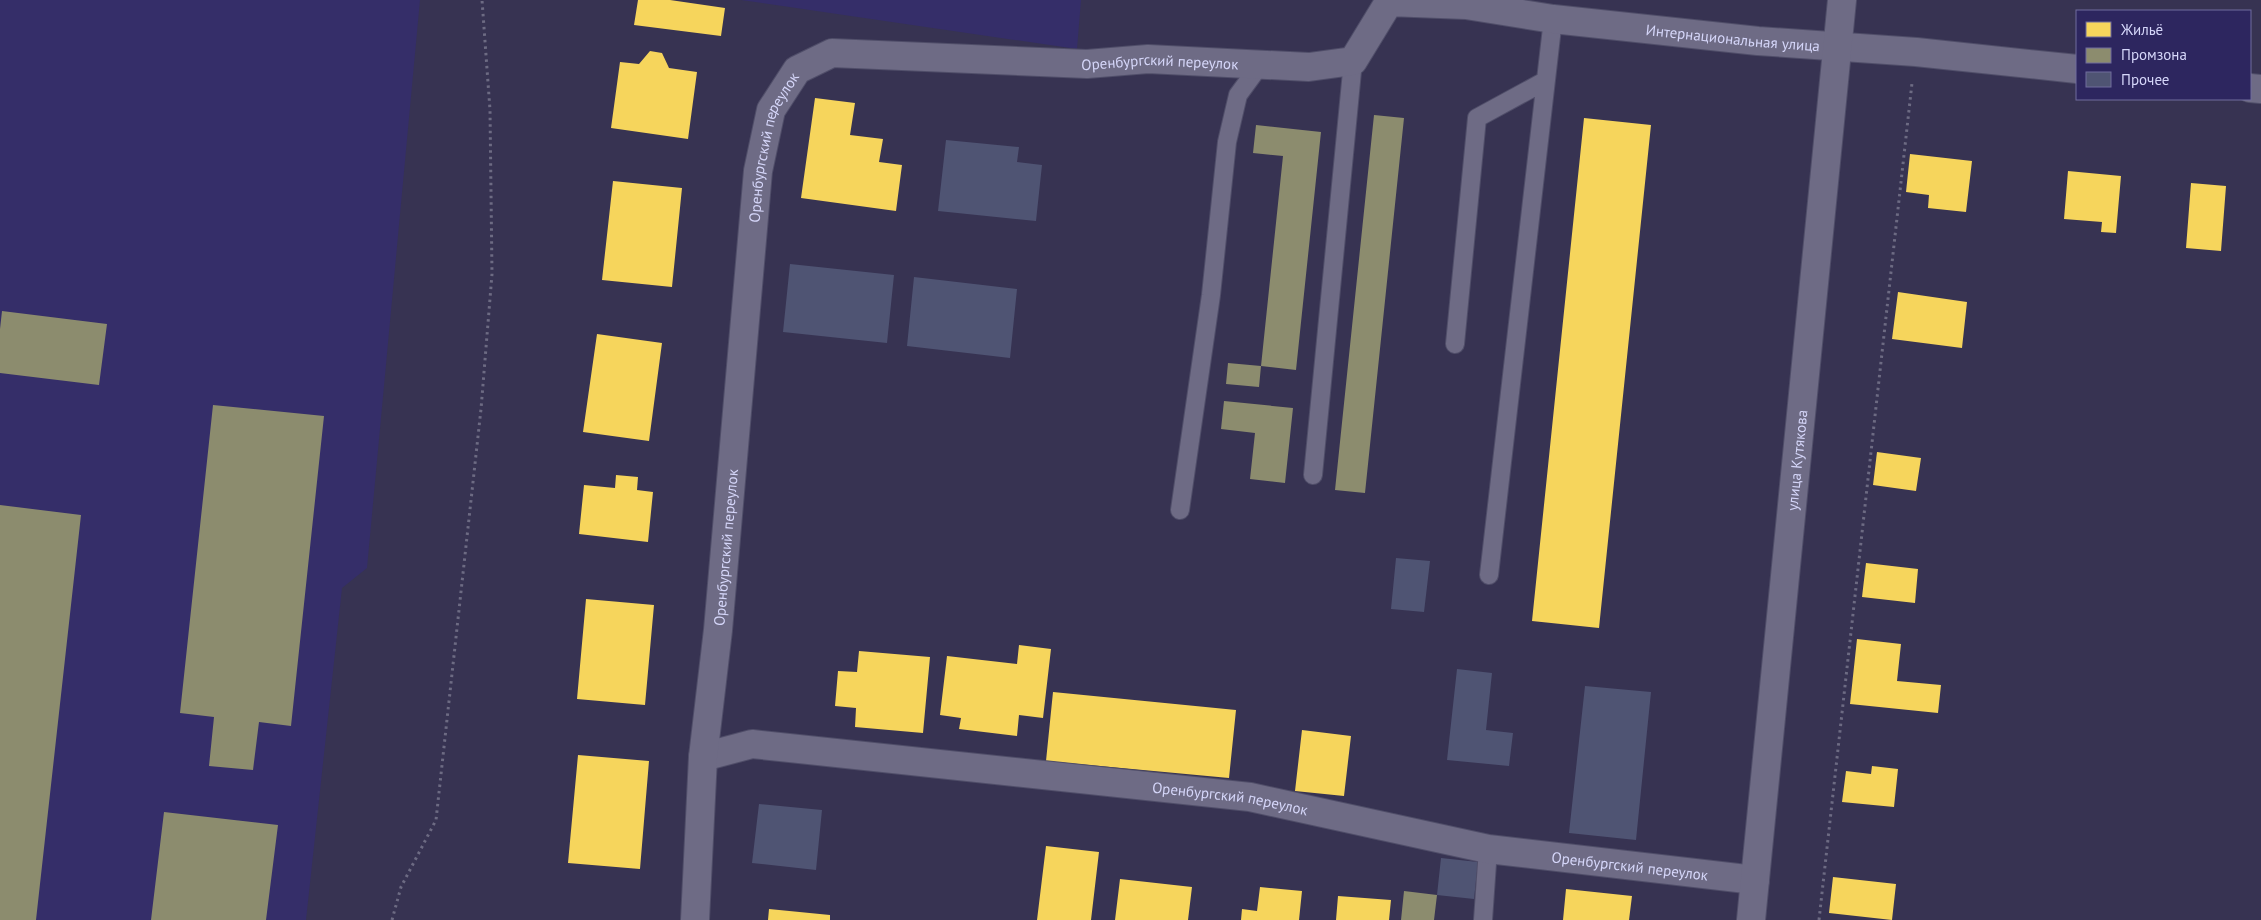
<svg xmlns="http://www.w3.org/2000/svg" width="2261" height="920" font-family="'PT Sans',sans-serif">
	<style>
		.built { fill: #352e69 }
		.homes { fill: #f6d55c }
		.industry { fill: #8c8c6e }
		.building { fill: #4f5473 }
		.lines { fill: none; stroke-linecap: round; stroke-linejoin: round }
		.lane-casing { stroke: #504e69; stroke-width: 20 }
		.street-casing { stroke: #504e69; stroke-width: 30 }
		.secondary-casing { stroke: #504e69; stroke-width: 30 }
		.path { stroke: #6d6b83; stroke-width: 3; stroke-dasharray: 2.5 4; stroke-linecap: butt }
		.lane { stroke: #6e6b85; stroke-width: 18 }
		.street { stroke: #6e6b85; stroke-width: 28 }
		.secondary { stroke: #6e6b85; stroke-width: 28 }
		.labels { text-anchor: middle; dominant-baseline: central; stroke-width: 5; stroke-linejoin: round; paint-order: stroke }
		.street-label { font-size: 15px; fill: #d5d6f9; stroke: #2d265f }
	</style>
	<rect width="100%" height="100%" fill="#373352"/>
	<path class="built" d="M0,0H420L367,568L342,588L306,920H0Z
		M741,0H1081L1077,49Z"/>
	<path class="homes" d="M638,0H670L725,8L721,36L634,25Z
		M650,51L662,53L669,68L697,72L688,139L611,128L620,62L639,64Z
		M815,98L855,103L850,135L883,139L879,162L902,165L896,211L801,198Z
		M1584,118L1651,125L1599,628L1532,621Z
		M1910,154L1972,161L1966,212L1928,208L1929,195L1906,192Z
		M2068,171L2121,176L2116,233L2101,232L2102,222L2064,219Z
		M613,181L682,188L672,287L602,280Z
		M2191,183L2226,186L2221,251L2186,248Z
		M1898,292L1967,302L1962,348L1892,339Z
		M597,334L662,343L649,441L583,432Z
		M1877,452L1921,458L1916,491L1873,485Z
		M616,475L638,477L637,490L653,492L648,542L579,534L584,485L615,488Z
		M1866,563L1918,569L1915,603L1862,597Z
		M586,599L654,605L645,705L577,699Z
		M1857,639L1901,644L1897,681L1941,685L1938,713L1850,704Z
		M1019,645L1051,649L1043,718L1019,715L1017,736L959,729L961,718L940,715L947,656L1017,664Z
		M859,651L930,657L923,733L855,727L856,708L835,706L838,671L857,672Z
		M1053,692L1236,710L1229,778L1046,761Z
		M1302,730L1351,736L1344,796L1295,791Z
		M578,755L649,761L640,869L568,863Z
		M1872,766L1898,769L1894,807L1842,802L1846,771L1871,774Z
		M1046,846L1099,852L1091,920H1037Z
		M1833,877L1896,884L1892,920L1829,913Z
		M1120,879L1192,887L1188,920H1115Z
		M1260,887L1302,891L1299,920H1241L1242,909L1257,911Z
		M1566,889L1632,896L1629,920H1563Z
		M1338,896L1391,900L1389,920H1336Z
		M769,909L830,915V920H768Z"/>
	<path class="industry" d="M1374,115L1404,118L1365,493L1335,490Z
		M1256,125L1321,132L1296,370L1261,366L1283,156L1253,153Z
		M2,311L107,324L99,385L0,373V329Z
		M1228,363L1261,366L1259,387L1226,384Z
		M1224,401L1293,408L1285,483L1250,479L1255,433L1221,429Z
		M213,405L324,416L291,726L259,722L253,770L209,766L214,717L180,713Z
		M0,505L81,515L36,920H0Z
		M164,812L278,825L266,920H151Z
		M1404,891L1437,895L1434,920H1401Z"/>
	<path class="building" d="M946,140L1019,147L1017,162L1042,165L1036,221L938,211Z
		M790,264L894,275L887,343L783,332Z
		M914,277L1017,289L1010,358L907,346Z
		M1396,558L1430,561L1424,612L1391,609Z
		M1457,669L1492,673L1486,730L1513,733L1509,766L1447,760Z
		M1585,686L1651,692L1636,840L1569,833Z
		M759,804L822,810L816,870L752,863Z
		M1441,858L1478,862L1474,899L1437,895Z"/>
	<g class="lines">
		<defs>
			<path id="lane" d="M1455,344L1477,118L1545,81
				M1313,475L1353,61
				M1180,510L1211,295L1227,142L1238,95L1260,65
				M1489,575L1553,19
				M1483,920L1488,849"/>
			<g id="street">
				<path d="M2250,88L2261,89"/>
				<path id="s1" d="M703,757L752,744L1250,797L1488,849L1755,880"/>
				<path id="s2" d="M695,920L703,757L718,630L758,171L771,110L797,70L832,53L1087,64L1148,59L1309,67L1353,61L1389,2L1466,5L1553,19L1758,41L1916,52L2077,69"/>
			</g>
			<g id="secondary">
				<path id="s3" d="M1751,920L1842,0"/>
			</g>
		</defs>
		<use href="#lane" class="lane-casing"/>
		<use href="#street" class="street-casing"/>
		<use href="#secondary" class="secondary-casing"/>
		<path class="path" d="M392,920L401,887L436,820L481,409L492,274L490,110L482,0
			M1819,920L1912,83"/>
		<use href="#lane" class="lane"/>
		<use href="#street" class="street"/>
		<use href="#secondary" class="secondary"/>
	</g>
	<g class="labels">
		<g class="street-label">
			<text stroke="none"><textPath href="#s2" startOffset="1838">Интернациональная улица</textPath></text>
			<text stroke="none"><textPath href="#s2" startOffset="1229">Оренбургский переулок</textPath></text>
			<text stroke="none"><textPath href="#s2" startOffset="779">Оренбургский переулок</textPath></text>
			<text stroke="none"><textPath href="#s3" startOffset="462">улица Кутякова</textPath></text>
			<text stroke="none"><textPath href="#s2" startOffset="374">Оренбургский переулок</textPath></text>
			<text stroke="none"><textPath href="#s1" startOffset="532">Оренбургский переулок</textPath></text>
			<text stroke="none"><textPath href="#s1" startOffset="938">Оренбургский переулок</textPath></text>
		</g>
	</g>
	<rect x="2076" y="10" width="175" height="90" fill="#2d265f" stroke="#706c9d"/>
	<rect x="2086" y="22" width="25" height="15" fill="#f6d55c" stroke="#706c9d"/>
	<text x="2121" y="35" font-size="15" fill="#d5d6f9">Жильё</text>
	<rect x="2086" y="48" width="25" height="15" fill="#8c8c6e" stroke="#706c9d"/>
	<text x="2121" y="60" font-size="15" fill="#d5d6f9">Промзона</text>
	<rect x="2086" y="72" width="25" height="15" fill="#4f5473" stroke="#706c9d"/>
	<text x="2121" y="85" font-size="15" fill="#d5d6f9">Прочее</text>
</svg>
